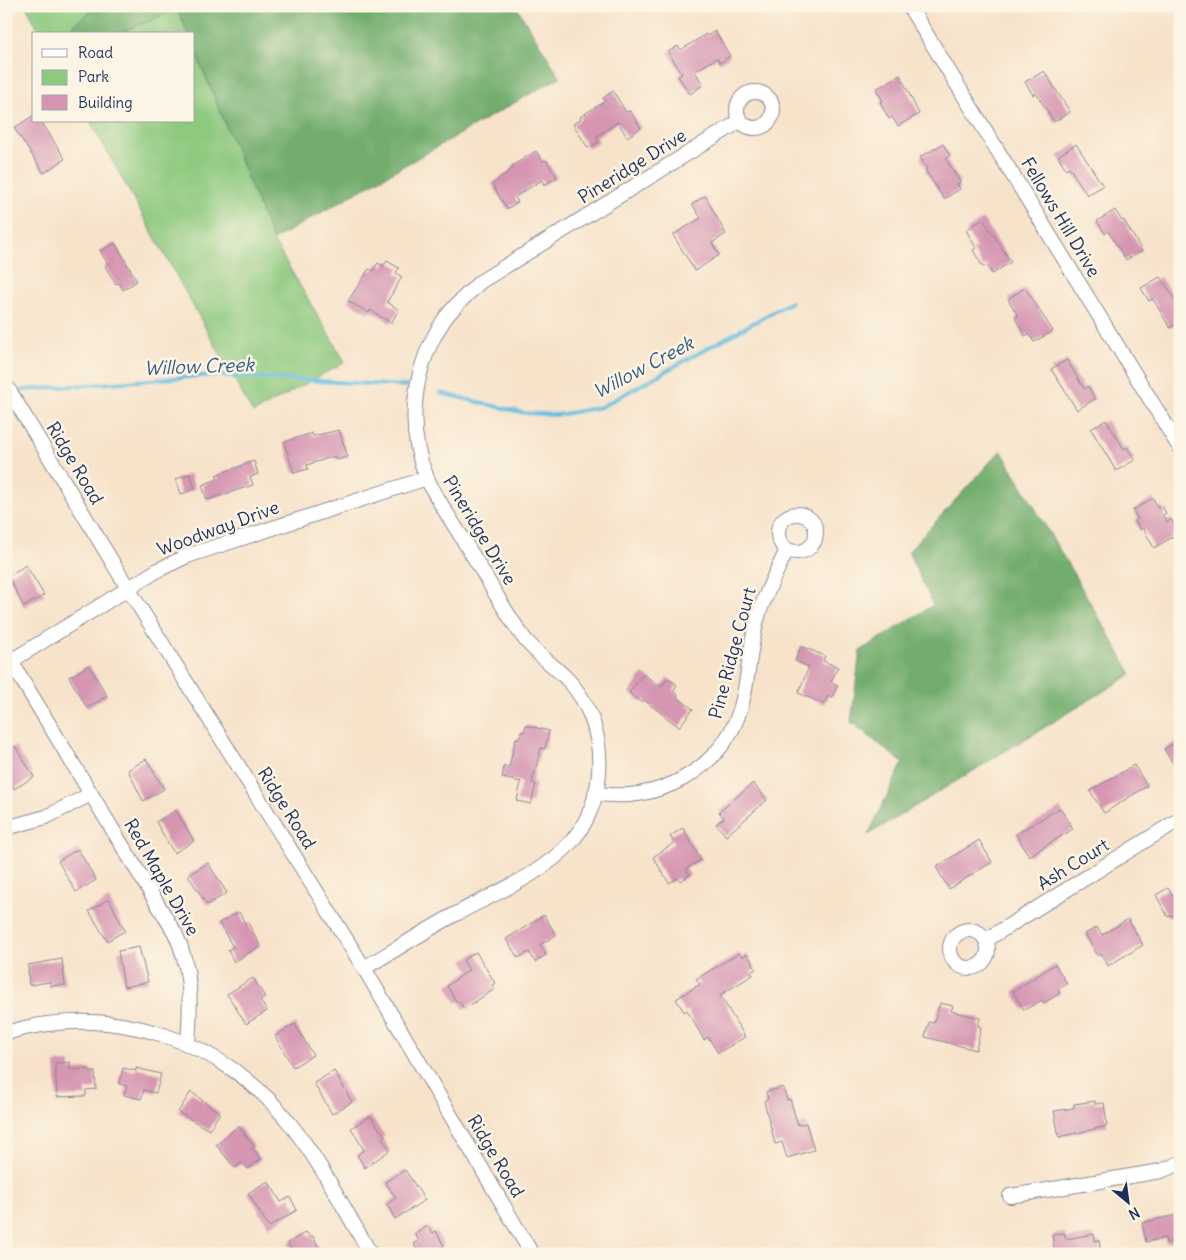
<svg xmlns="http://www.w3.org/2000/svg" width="1186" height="1260" font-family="Delius,sans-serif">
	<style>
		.green { fill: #8dc97e; stroke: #547c6e }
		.forest { fill: #72ad6d; stroke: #466e66 }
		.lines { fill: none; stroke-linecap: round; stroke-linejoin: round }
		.stream { stroke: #60bdde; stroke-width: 4 }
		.building { fill: #d696b2 }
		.minor-casing { stroke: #898994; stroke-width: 16 }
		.minor { stroke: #fff; stroke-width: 14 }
		.labels { text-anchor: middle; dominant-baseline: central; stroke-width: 5; stroke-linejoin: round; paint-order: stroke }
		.street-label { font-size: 18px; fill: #1b2f5e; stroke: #fcf5e5 }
		.water-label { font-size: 19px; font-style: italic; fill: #305a84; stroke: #fcf5e5 }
	</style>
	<rect width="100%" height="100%" fill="#fcf5e5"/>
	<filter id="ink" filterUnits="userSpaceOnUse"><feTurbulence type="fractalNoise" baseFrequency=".02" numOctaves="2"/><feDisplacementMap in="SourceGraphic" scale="10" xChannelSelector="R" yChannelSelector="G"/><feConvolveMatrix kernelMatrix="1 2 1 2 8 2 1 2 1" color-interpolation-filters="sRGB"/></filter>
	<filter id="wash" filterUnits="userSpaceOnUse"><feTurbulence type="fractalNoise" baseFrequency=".0096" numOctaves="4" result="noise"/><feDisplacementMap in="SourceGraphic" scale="20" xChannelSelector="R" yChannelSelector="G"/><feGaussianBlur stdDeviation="1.12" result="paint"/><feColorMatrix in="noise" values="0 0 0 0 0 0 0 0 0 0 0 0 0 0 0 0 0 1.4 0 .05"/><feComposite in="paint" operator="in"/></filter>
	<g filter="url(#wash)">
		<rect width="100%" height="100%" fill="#f7e3ca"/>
		<path class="green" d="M26,6H97L74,26L77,34H41Z
			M178,9L188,34H117Z
			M194,48L273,240L345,362L253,413L90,121H194Z"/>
		<path class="forest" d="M97,6H516L560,77L273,240L194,48V34H188L178,9L117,34H78L73,26Z
			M1001,450L1132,674L868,835L903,763L851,722L860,651L933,605L908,552Z"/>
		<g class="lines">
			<path class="stream" d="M23,390L214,375L406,386
				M440,393L524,413L558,415L601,407L791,302"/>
		</g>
		<g id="blocks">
			<path class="building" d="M715,31L730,56L720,63L717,58L695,71L703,85L690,94L678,76L682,74L668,52L678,46L681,50L706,34L707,36Z
				M1044,71L1070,112L1054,122L1036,93L1033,95L1025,82Z
				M900,75L919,114L898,126L892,117L889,119L880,102L883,101L876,89Z
				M613,91L626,112L630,111L641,128L627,137L618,122L596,137L599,142L588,148L573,124L581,119L580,117L605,101L603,98Z
				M34,115V121H41L65,159L44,173L14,128Z
				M943,144L950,156L946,159L960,182L957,184L960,189L944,199L925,170L927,169L920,157Z
				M1076,144L1103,186L1087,195L1069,167L1066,169L1058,156Z
				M536,151L543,161L546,160L557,177L544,185L542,180L515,197L518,202L507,209L492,184L513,168L512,166Z
				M705,196L726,234L712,243L719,255L695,271L673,235L701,218L692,204Z
				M1115,210L1122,221L1124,220L1142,251L1126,260L1108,231L1105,234L1097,221Z
				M983,219L1011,262L992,274L987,265L983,267L973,250L976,248L966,230Z
				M115,243L137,281L123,290L119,283L116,284L105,266L108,264L100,251Z
				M387,261L399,268L396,273L402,277L387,302L399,310L391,323L370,310L369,313L348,301L369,269L373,271L378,263L383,266Z
				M1160,277L1180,306V322L1170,328L1153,299L1149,301L1141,288Z
				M1025,288L1053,331L1034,342L1029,334L1025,336L1015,318L1018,316L1008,299Z
				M1067,360L1084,389L1088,386L1095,399L1077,410L1051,369Z
				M1106,420L1124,449L1127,447L1135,460L1116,471L1091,429Z
				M339,430L348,457L336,460L335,456L307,465L308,469L294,473L284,442L312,433L313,436Z
				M254,461L258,474L250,477L253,485L207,500L202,485L218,479L216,475Z
				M190,474L195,489L181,494L176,479Z
				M1153,498L1158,508L1162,506L1166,513L1163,515L1167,522L1171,519L1179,533L1154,548L1143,528L1140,530L1135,521L1138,519L1133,510Z
				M26,565L44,595L24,607L8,576Z
				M801,646L825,656L823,661L838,667L831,682L838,685L832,697L828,696L824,704L798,693L809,667L795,661Z
				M89,665L107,696L87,708L69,677Z
				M643,674L661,687L668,678L677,685L673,691L678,695L677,697L693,709L679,727L644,700L642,702L629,693Z
				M526,725L549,731L545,749L541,748L532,783L536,784L531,804L517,801L521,782L502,778L504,766L509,767L516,738L519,739L521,732H524Z
				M1180,740V775L1164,749Z
				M15,746L34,777L14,789L6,777V752Z
				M146,759L164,789L143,801L128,770Z
				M1134,765L1147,786L1104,813L1090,791Z
				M753,783L767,800L726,836L716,824L724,818L719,812Z
				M1060,808L1073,829L1029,856L1016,834Z
				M176,810L194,841L174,853L156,822Z
				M683,828L701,860L686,869L690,875L680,881L678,878L669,883L653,857L674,843L670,836Z
				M979,840L992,862L949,889L936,867Z
				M78,849L96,880L76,892L58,861Z
				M208,863L227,893L207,905L188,875Z
				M1168,888L1174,898L1180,895V928L1172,915L1168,917L1156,895Z
				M109,899L125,931L107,941L89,911Z
				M239,912L245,923L248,922L260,946L234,962L228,950L233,947L219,923Z
				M544,915L556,935L540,945L546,955L535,962L529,952L518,958L506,939Z
				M1128,919L1143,945L1108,966L1101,954L1098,956L1085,934L1097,927L1102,935Z
				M139,947L148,982L124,987L118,951Z
				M476,952L495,983L492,985L495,989L464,1009L459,1001L457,1003L447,986L469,970L463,960Z
				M739,953L742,957L747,954L756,969L751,972L753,975L720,995L745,1037L718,1053L708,1037L704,1040L687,1010L684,1012L676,999L700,984L696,979Z
				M62,959L65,985L50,986V982L29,985L28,965Z
				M1055,964L1067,984L1058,989L1060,993L1044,1003L1042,1000L1024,1010L1013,992Z
				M253,978L265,997L260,1000L267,1011L246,1024L227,994Z
				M940,1003L953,1006L951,1011L980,1018L978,1026L981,1027L976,1050L925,1037L929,1022L934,1023Z
				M295,1024L313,1055L293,1067L275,1036Z
				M70,1062V1070L90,1069V1072H95L96,1089L86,1090V1096L57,1097L55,1063Z
				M123,1068L136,1071V1068L161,1074L156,1093L144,1090L141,1099L124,1095L127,1086L119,1084Z
				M334,1071L352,1102L332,1114L314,1083Z
				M783,1087L787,1100L790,1099L798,1125L806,1123L814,1150L787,1158L782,1142L775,1144L764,1101L768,1099L766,1092Z
				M191,1092L220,1113L209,1130L178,1112Z
				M1095,1101V1104L1104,1103L1107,1126L1059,1137L1054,1111L1074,1108V1104Z
				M370,1116L385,1136L382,1138L390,1150L365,1168L357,1155L364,1150L351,1128Z
				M238,1126L254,1146L252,1148L261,1159L248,1169L242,1163L235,1168L216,1145Z
				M405,1170L425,1200L395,1219L387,1204L396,1198L385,1182Z
				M268,1181L281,1202L290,1197L297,1210L269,1227L248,1193Z
				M1180,1214V1240L1166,1243L1165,1238L1146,1242L1142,1223Z
				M428,1226L433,1233L436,1231L444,1246L437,1250L439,1254H419L414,1244L419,1241L415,1234Z
				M306,1232L310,1237L313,1236L322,1254H294L288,1243Z
				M1065,1233L1066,1239L1094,1234L1095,1241L1099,1240L1101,1254H1055L1052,1235Z"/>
		</g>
	</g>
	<g filter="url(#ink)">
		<use href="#blocks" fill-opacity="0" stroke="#898994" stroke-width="1"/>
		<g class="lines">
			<defs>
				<path id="minor" d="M909,6L1180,448
					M737 110a18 18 0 1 1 36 0a18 18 0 1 1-36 0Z
					M6,385L129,590L364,968L532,1254
					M778 533a19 19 0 1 1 38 0a19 19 0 1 1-38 0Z
					M6,653L175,933C192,969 191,1003 188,1042
					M11,661L158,570L187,556L427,478
					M595,793C655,805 722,770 740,710C749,681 749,649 757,620C764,595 776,573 787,550
					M6,828L46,817L91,794
					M950 949a19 19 0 1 1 38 0a19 19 0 1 1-38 0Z
					M986,940L1180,819
					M364,968C393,951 422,933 452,916C492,894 541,876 572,841C610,796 608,724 569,681C555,666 536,654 524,638C502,608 485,574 465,543C453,522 437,501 427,478C404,425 414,363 446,317C456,304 469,293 480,282L740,121
					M6,1033C110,1001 225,1039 291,1125C322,1164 345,1211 371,1254
					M1010,1196L1161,1171L1180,1163"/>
			</defs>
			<use href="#minor" class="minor-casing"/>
			<use href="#minor" class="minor"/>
		</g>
	</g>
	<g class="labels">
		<g class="street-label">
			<text transform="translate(632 166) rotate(-32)">Pineridge Drive</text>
			<text transform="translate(1061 217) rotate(59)">Fellows Hill Drive</text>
			<text transform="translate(75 463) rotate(59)">Ridge Road</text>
			<text transform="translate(218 528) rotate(-20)">Woodway Drive</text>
			<text transform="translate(480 530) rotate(59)">Pineridge Drive</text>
			<text transform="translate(732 653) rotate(-75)">Pine Ridge Court</text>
			<text transform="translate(287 808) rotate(58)">Ridge Road</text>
			<text transform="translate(1073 864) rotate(-32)">Ash Court</text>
			<text transform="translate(162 877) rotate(60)">Red Maple Drive</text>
			<text transform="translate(496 1156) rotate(59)">Ridge Road</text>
		</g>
		<g class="water-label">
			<text transform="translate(199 366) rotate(-2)">Willow Creek</text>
			<text transform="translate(643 367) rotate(-28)">Willow Creek</text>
		</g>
	</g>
	<rect width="1186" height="1260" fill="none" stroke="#fcf5e5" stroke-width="25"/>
	<rect x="32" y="32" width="162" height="90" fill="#fcf5e5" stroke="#a2a6af"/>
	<rect x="42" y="49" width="25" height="8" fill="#ffffff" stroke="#a2a6af"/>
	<text x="78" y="58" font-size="15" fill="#1b2f5e">Road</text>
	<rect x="42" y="70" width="25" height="15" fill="#8dc97e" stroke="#a2a6af"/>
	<text x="78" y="82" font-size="15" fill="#1b2f5e">Park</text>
	<rect x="42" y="95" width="25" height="15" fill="#d696b2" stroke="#a2a6af"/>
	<text x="78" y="108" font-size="15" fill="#1b2f5e">Building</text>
	<g transform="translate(1128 1202) rotate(151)" stroke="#fcf5e5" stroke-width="4" paint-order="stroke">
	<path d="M0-4L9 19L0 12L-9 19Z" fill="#1b2f5e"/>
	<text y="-8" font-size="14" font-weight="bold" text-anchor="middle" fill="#1b2f5e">N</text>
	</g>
</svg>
